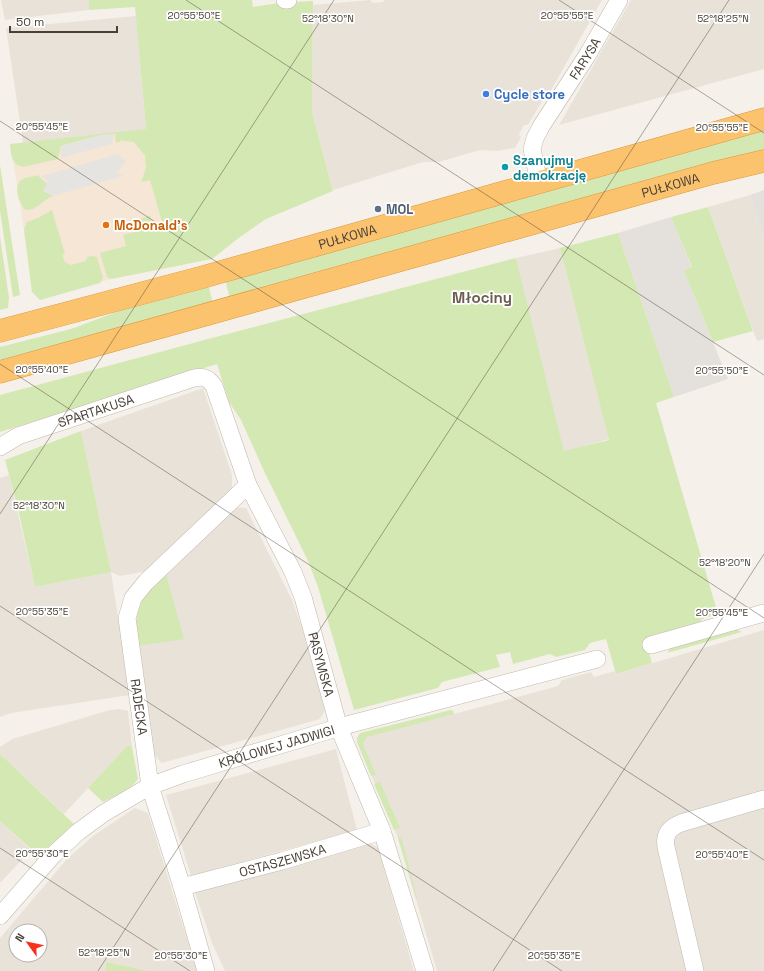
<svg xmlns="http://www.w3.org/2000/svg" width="764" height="971" font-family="'Space Grotesk',sans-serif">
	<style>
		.residential { fill: #e9e2d8; fill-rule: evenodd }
		.commercial { fill: #f6e6d6 }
		.industrial { fill: #e4e0db }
		.green { fill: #d4e8b4 }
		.parking { fill: #e6e4e1 }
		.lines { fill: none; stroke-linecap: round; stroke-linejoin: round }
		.street-casing { stroke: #c0b8ac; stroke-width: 18 }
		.highway-casing { stroke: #dc973d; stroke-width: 23 }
		.street { stroke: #fff; stroke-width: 17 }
		.highway { stroke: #fcc36e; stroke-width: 22 }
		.ticks { fill: none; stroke: #494138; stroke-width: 1; stroke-opacity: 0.45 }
		.shop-dot { fill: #3f7fe0; stroke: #fff; stroke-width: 1.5 }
		.culture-dot { fill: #0f9aa8; stroke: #fff; stroke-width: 1.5 }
		.service-dot { fill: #5c6f8a; stroke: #fff; stroke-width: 1.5 }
		.food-dot { fill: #e8710a; stroke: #fff; stroke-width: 1.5 }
		.labels { text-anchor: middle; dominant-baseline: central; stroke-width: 3.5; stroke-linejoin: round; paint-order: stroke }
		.street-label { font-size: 13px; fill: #494138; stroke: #fff }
		.shop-label { font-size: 13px; font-weight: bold; fill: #366cbe; stroke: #fff; text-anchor: start }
		.culture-label { font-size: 13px; font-weight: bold; fill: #0d838f; stroke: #fff; text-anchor: start }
		.service-label { font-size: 13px; font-weight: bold; fill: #4e5e75; stroke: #fff; text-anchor: start }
		.food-label { font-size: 13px; font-weight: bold; fill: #c56008; stroke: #fff; text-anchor: start }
		.quarter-label { font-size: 15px; font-weight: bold; fill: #6c5e4f; stroke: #fff }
		.ticks-label { font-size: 10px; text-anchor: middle; fill: #494138; stroke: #fff; stroke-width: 3.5; stroke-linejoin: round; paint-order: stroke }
	</style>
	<rect width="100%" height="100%" fill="#f5f1ea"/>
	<path class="residential" d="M1,0H89V10L5,20Z
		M370,0L373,3L383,2L384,0H602L550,92L548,91L528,125H524L519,134L521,137L515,148L497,151L480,150L439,162H423L333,190L312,112L313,5Z
		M631,0H764V69L559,125Z
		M136,16L146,130L23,143L6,28Z
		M750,195L764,237V339L757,341L708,207Z
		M560,248L609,439L564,452L516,258Z
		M203,388L232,475V488L227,494L148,571L120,576L111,572L130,695L11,713L0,717V478L9,475L35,587L111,572L81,431Z
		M234,507L246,508L292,600L302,628L325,710L320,719L162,763L153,754L137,646L166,574Z
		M764,630V971H437L398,838L357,742V738L359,735L451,710L454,714L558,686L562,680L591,672L594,677L615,671L616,674Z
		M119,709L128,711L132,747L128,745L64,814L0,754V747L12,739L110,710Z
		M336,749L357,830L191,876L166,795Z
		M135,808L148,813L197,971H150L106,962L105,971H0V938L67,859L93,836ZM16,931H40V955H16Z
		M0,821L31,850L0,883Z
		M370,843L378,848L414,971H225L212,943L195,892Z"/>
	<path class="commercial" d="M146,130L182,265L111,279L40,300L32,292L20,202L10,144Z"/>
	<path class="industrial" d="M764,190V237L750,195Z
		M671,217L692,268L684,271L728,379L674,397L618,233Z"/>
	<path class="green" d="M89,0H252L253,7L279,3L313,1L312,112L333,191L266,219L240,237L212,259L111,279L107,277L100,253L126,246L123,235L142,230L139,219L150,216L154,232L164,229L150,180L141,182L146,168L145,157H146L134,142L123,141L122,139L121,141L116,143L115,134C97,135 79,141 61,146L58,159L23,167C11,164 11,155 10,144L146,129L135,7L89,10Z
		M764,128V151L230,300L225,278Z
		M0,165L20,295L13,297L0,211Z
		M38,175L47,184L44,191L53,196C43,199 37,211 26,210C20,206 13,188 20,181C24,177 33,177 38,175Z
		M708,207L753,331L713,342L684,271L692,267L671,217Z
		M52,210L65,254L62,255L65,262L71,265L86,261L87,257L91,256L97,257L103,278L100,283L40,300L32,292L24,229L27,222L38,218Z
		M618,233L674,397L656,403L718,614L702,619L698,625L647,646L652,663L616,674L606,639L590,643L585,650L556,657L550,654L513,664L510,652L496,655L500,667L442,682L438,688L354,710L318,587L308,561L264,471L241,420L229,402L217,364L0,432V395L208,339L516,258L564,451L609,440L560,248Z
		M0,236L9,298L8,308L0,310Z
		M208,283L213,304L0,363V347L71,329L143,302Z
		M81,431L111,572L35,587L18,509L5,460Z
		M166,574L184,639L137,646C134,630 136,608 146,595C152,587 159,581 166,574Z
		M735,629L742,632L667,653L672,646Z
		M451,710L453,711L454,714L367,737L363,744L376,775L371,776L357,742V738L360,733Z
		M128,745L132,747L138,779C133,788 113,797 103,802L88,788Z
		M0,754L74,824L36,860L28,853L31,849L0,821Z
		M380,782L400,828L394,830L374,784Z
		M401,836L402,840L417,898H416L398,838Z
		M106,962L150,971H105Z"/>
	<path class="parking" d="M114,134L112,144L61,158V146L101,135Z
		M118,154L126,161L117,172L123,176L53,196L43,191L48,182L42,176Z"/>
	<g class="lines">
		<defs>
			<g id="street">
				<path d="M285,0H288"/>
				<path id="s1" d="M539,182L532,149L535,138L542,125L588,54L619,0"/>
				<path id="s2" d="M0,447L18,436L194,378C204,376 208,378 214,386L248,485L293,572L303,597L339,728L382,831L425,971"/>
				<path d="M651,645L764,613"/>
				<path id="s3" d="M182,887L282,861L382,831"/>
				<path id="s4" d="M0,916L53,855L78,832L104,813L150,786L183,774L347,725L597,659"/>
				<path d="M206,971L182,887L150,786L127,618L133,598L146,582L248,485"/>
				<path d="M695,971L666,847C664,834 669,828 681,823L764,799"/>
			</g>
			<g id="highway">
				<path id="s5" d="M0,331L203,277L764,119"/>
				<path id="s6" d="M0,372L713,173L764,161"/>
			</g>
		</defs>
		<use href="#street" class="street-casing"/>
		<use href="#highway" class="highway-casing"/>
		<use href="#street" class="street"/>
		<use href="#highway" class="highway"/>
	</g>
	<path class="ticks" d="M186,0L764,375M559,0L764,133M0,121L764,618M0,364L764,860M0,514L334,0M0,606L562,971M0,848L190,971M98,971L729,0M493,971L764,554"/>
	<circle class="shop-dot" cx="486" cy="94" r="4"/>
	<circle class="culture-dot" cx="505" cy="167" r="4"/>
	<circle class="service-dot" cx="378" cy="209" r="4"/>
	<circle class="food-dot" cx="106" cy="225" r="4"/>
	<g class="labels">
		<g class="street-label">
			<text stroke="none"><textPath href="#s1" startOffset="139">FARYSA</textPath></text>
			<text stroke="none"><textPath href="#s6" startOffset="696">PUŁKOWA</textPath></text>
			<text stroke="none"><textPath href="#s5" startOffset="360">PUŁKOWA</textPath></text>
			<text stroke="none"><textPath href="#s2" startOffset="103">SPARTAKUSA</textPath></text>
			<text stroke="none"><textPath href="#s2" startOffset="529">PASYMSKA</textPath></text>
			<text transform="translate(139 707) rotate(82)">RADECKA</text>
			<text stroke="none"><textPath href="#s4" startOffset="333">KRÓLOWEJ JADWIGI</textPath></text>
			<text stroke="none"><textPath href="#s3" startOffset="104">OSTASZEWSKA</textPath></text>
		</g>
		<g class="shop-label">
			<text x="494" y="94">Cycle store</text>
		</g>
		<g class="culture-label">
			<text x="513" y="160">Szanujmy<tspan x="513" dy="15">demokrację</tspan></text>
		</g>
		<g class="service-label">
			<text x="386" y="209">MOL</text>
		</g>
		<g class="food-label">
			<text x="114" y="225">McDonald's</text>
		</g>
		<g class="quarter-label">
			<text x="482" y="297">Młociny</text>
		</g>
	</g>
	<g class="ticks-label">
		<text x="194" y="19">20°55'50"E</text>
		<text x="567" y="19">20°55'55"E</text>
		<text x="328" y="22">52°18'30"N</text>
		<text x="723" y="22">52°18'25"N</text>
		<text x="42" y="130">20°55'45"E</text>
		<text x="722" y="131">20°55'55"E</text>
		<text x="42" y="373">20°55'40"E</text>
		<text x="722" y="374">20°55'50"E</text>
		<text x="39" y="509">52°18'30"N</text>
		<text x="725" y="566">52°18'20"N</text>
		<text x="42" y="615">20°55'35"E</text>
		<text x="722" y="616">20°55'45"E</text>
		<text x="42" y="857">20°55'30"E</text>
		<text x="722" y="858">20°55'40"E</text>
		<text x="104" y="956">52°18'25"N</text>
		<text x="181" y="959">20°55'30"E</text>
		<text x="554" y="959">20°55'35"E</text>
	</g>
	<g transform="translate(28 943) rotate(303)"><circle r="19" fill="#ffffff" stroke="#b6b3af"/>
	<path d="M0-3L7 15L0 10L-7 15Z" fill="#f7311e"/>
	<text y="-6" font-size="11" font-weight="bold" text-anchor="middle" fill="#494138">N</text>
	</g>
	<path d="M10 26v6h107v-6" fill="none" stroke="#494138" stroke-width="2"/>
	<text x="16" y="26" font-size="12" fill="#494138" stroke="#ffffff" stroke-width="3" paint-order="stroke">50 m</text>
</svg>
